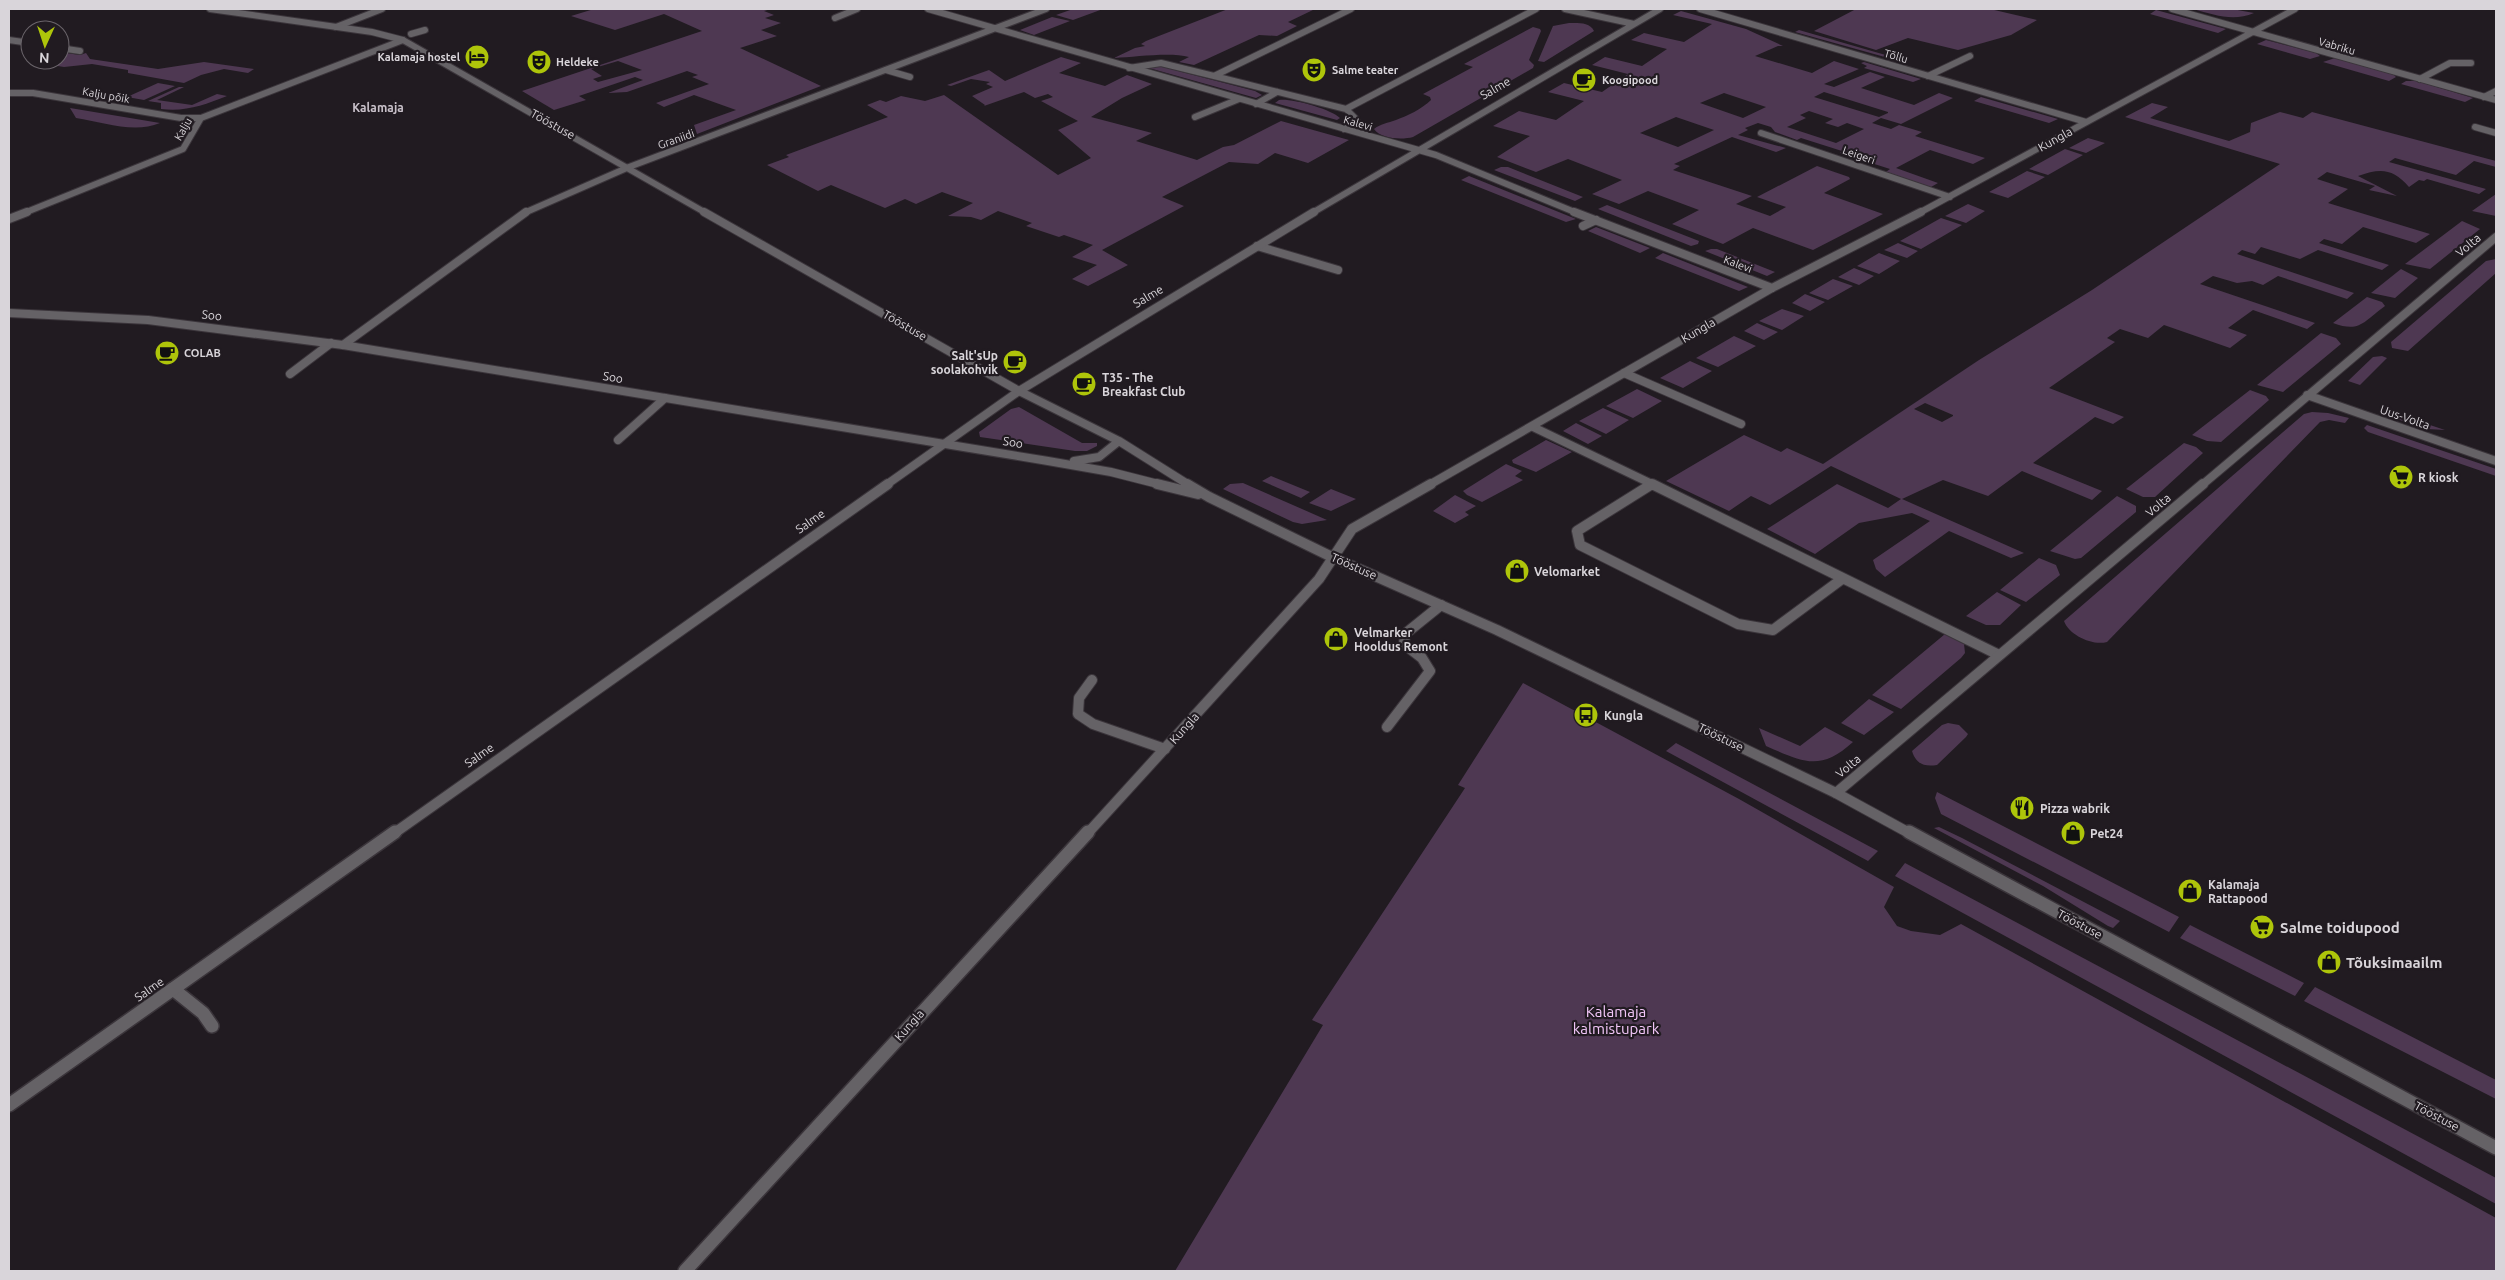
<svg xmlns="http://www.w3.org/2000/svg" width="2505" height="1280" font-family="Ubuntu,sans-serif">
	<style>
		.green { fill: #4e3852; fill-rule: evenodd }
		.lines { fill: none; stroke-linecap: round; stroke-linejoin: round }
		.service-far3-casing { stroke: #3b353b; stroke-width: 8 }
		.service-far2-casing { stroke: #3b353b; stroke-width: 10 }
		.service-far1-casing { stroke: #3b353b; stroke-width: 12 }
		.service-casing { stroke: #3b353b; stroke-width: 16 }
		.minor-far3-casing { stroke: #3b353b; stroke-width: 8 }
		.minor-far2-casing { stroke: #3b353b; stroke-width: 10 }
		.minor-far1-casing { stroke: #3b353b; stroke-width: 12 }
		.minor-casing { stroke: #3b353b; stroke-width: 16 }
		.tertiary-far3-casing { stroke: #3b353b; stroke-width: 8 }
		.tertiary-far2-casing { stroke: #3b353b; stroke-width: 10 }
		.tertiary-far1-casing { stroke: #3b353b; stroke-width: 12 }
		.tertiary-casing { stroke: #3b353b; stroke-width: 16 }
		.service-far3 { stroke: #656266; stroke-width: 6 }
		.service-far2 { stroke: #656266; stroke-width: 8 }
		.service-far1 { stroke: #656266; stroke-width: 10 }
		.service { stroke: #656266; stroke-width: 13 }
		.minor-far3 { stroke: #656266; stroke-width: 6 }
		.minor-far2 { stroke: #656266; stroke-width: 8 }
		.minor-far1 { stroke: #656266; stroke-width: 10 }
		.minor { stroke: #656266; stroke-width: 13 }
		.tertiary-far3 { stroke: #656266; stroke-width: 6 }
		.tertiary-far2 { stroke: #656266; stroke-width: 8 }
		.tertiary-far1 { stroke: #656266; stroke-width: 10 }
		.tertiary { stroke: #656266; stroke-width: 13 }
		.labels { text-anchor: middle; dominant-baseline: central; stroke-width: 4.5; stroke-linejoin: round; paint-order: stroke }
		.far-street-label { font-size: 11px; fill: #d9d5da; stroke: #211b21 }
		.far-poi-label { font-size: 11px; font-weight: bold; fill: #d9d5da; stroke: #211b21; text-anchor: start }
		.street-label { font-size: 12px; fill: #d9d5da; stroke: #211b21 }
		.far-quarter-label { font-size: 12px; font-weight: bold; fill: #c8c0c9; stroke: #211b21 }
		.poi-label { font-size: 12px; font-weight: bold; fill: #d9d5da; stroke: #211b21; text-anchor: start }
		.near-poi-label { font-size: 15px; font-weight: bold; fill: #d9d5da; stroke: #211b21; text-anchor: start }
		.near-park-label { font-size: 15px; fill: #f3c7f9; stroke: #211b21 }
	</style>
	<rect width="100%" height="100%" fill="#211b21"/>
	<path class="green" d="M594,9H771L764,11L774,15L765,18L781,23L761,30L777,36L740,48L821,86L697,134L694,125L736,110L694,95L664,107L656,103L709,84L692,77L698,75L687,71L627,92L608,93L643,80L635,77L579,96L586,100L554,110L522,91L702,31L664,14L615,30L571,16ZM618,61L642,70L598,82L593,79L602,76L591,69Z
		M1073,9H1103L1073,20L1056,15Z
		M1228,9H1315L1288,22L1297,26L1277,36L1259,35L1194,65L1179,62L1189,57C1170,52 1136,57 1114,58L1135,48L1145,46L1141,44L1146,41Z
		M1856,9H1990L2037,20L2011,35L1958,50L1908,38L1876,50L1814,31Z
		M2193,9H2232L2254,13C2233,22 2215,15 2193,9Z
		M2156,10L2226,29L2218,33L2150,14Z
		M1681,11L1746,29L1783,46H1778L1755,56L1812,73L1834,61L1859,69L1824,84L1834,87L1870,72L1885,77L1861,88L1914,105L1939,93L1953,98L1901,124L1881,118L1872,123L1891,129L1899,125L1922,132L1915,136L1985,158L1973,164L1930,150L1896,168L1938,183L1931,187L1886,172L1890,169L1840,153L1842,151L1801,138L1797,140L1775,132L1771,127L1758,123L1745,128L1748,130L1738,135L1786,148L1776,152L1732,137L1674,164L1680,166L1673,170L1752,196L1736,204L1770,216L1786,207L1757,197L1817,166L1849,177L1850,179L1824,193L1883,214L1813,250L1753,228L1723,244L1672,224L1699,210L1648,191L1619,204L1592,194L1622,180L1568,159L1536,172L1497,157L1530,136L1493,126L1519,111L1556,120L1584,101L1548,92L1564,83L1602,92L1628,74L1592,65L1605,57L1642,66L1667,49L1631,40L1644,33L1684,42L1712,24L1673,15ZM1824,92L1888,112V113L1879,117L1814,97ZM1724,93L1766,107L1743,118L1700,103ZM1809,111L1833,119L1825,123L1838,127L1847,123L1864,129L1836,143L1787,127L1806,118L1800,115ZM1676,117L1714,130L1678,147L1640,133Z
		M1052,17L1070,21L1034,35L1020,30Z
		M1569,23C1578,23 1590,22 1594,31L1544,62L1538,61L1553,26Z
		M1533,27L1540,29L1541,31L1529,60L1534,65L1533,68L1413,137C1402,140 1381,139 1374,129C1380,124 1388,123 1396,120C1407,116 1422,109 1431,100L1430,97L1423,94L1473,67L1464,64Z
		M1799,30L1896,58L1892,59L1795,32Z
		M2266,40L2316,53L2320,56L2310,59L2257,44Z
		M60,52L80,55L86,53L90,59L158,69L204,62L254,69L248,73L224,69L201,75L184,83L128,73V70L92,64L64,67L39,63L45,61L42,60H60Z
		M1061,57L1081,63L1059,73L1105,86L1127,75L1152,84L1122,98L1091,117L1152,133L1136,141L1197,160L1223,147L1234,145L1281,121L1349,140L1308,163L1275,153L1258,164L1229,162L1162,197L1184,206L1102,250L1128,265L1088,286L1072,279L1097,265L1072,257L1093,245L1064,235L1059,237L1026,226L1032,223L998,211L981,220L971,217L948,216L973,203L942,192L916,204L905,199L885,208L831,185L818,191L767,165L789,157L786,155L888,117L867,105L880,100L886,102L901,96L925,101L944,95L1058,175L1091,158L1058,130L1078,121L1041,101L1053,97L1048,94L1035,98L1024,92L984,106L985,105L972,96L993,87L986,84L990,82L971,79L951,86L947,85L989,70L1005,81Z
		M2335,58L2393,74L2396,77L2389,81L2323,62Z
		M1864,62L1921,79L1913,82L1864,68L1867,66L1861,63Z
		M1155,65L1255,91L1262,95L1256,98L1149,68Z
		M2406,81H2417L2473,98L2465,102L2401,84Z
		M158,83L175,86L144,100L127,97Z
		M179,87H184L157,100L192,105L217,94L227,96C204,105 186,112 161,109V103L148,101Z
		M1981,97L2058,119L2049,123L1974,101Z
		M1279,100C1291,98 1331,109 1340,118L1337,120L1275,103Z
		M2152,103L2168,107L2150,118L2229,141L2250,132L2251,123L2280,112L2303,118L2312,112L2496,161V167L2474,161L2456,175L2395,158L2389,162L2486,189L2479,194L2427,179L2424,181L2419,180L2409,187C2393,168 2380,168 2358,176L2397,196L2369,190L2375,186L2327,172L2317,179L2348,189L2328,203L2430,234L2416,243L2363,227L2342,244L2324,239L2319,243L2389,265L2382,270L2318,250L2300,259L2261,247L2255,254L2242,250L2237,254L2354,293L2347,299L2278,276L2263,285L2252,281L2237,283L2213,276L2200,284L2315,323L2307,329L2253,310L2228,328L2247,335L2230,348L2164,325L2148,338L2120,329L2107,338L2115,342L2049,388L2124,417L2113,424L2095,417L2033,463L2102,491L2092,500L2022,471L1988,496L1943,480L1902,499L2024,553L2011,558L1949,531L1885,577L1876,569L1873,560L1930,521L1912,513L1859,523L1815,554L1767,529L1837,484L1888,508L1901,499L1831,466L1770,505L1751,496L1729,511L1666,481L1744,435L1781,452L1787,448L1823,464L1979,360L2092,290L2280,164L2125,117ZM1925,403L1953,415V416L1942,422L1914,409Z
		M70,108L160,123C134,134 103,122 76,118Z
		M2088,138L2105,143L2086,153L2069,148Z
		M2065,149L2083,155L2048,175L2029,169Z
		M1501,167H1508L1583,197L1575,201L1494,170Z
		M2027,171L2045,177L2008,198L1989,192Z
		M1469,176L1576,219L1566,222L1461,180Z
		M2496,194V216L2472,211Z
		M1968,204L1985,211L1966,223L1945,216Z
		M1607,205L1699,241L1698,244L1691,246L1598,209Z
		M1941,218L1962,225L1921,249L1900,241Z
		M2462,221L2480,229L2430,269L2405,264Z
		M1596,227L1650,248L1640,253L1588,231Z
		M1898,243L1918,251L1907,258L1884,250Z
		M1711,249H1717L1775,272L1767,276L1705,251Z
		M1663,253L1748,287L1739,291L1655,258Z
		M1879,253L1900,261L1879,274L1857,266Z
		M2496,259V273L2408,351L2392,348L2391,342L2486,261Z
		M1854,268L1874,276L1859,285L1838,277Z
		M2401,269L2418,278L2395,298L2371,293Z
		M1833,279L1853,286L1828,300L1809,293Z
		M1805,294L1825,302L1810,311L1792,303Z
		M2367,297L2382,302L2385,306C2363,322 2360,333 2333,323Z
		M1782,309L1804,316L1782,330L1759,321Z
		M1757,323L1778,332L1764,340L1744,331Z
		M2321,333L2336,338L2341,344L2283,392L2257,385Z
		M1734,336L1756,346L1718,367L1696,358Z
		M2382,356L2387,358L2360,385L2348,381L2373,357Z
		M1690,361L1712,371L1683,388L1660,378Z
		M1637,389L1662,401L1633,418L1606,406Z
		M2250,390L2266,396L2269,400L2221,442L2207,441L2192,435Z
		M1019,407L1082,443H1097V446L1087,451H1075L980,437L979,432L982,430L1011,409Z
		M1603,408L1629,420L1606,434L1579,421Z
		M2382,410L2388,411L2445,430L2427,429L2379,413Z
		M2312,412L2328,413L2349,418L2345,423L2329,420L2320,422L2107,642C2092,646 2069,635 2064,621L2304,414Z
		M1576,423L1602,436L1588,444L1563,431Z
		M2367,425L2496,469V476L2368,432L2364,428Z
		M1546,440L1572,452L1536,472L1513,463L1512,460Z
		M2184,443L2196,447L2203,453L2155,497H2143L2126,489Z
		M1506,464L1522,471L1515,476L1523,480L1482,502L1467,495L1463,491Z
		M1271,476L1310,492L1301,498L1262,481Z
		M1243,483L1327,520L1302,524L1293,522L1223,489L1230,484Z
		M1331,489L1356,499L1331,511L1309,503Z
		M1455,495L1476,506L1465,512L1469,515L1455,523L1433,511Z
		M2117,496L2136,506V512L2081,558L2075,559L2050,551Z
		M2039,558L2056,565L2060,575L2026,602L2000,590Z
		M1997,592L2021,605L2000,625H1986L1966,616Z
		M1945,634L1964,644L1965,653L1961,658L1901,709L1872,695Z
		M1523,683L1739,799L1894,887L1884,907L1897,926L1911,931L1940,935L1961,924L2496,1218V1271H1175L1323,1025L1312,1020L1465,788L1458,785Z
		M1869,699L1894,712L1864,735L1841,723Z
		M1948,723L1959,725L1968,734L1966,737L1937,765C1924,767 1916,764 1912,751L1942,725Z
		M1825,727L1853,742C1820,772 1803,762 1766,746L1759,728L1800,746Z
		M1676,743L1878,851L1868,861L1666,751Z
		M1937,792L2179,917L2169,932L1941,814L1935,798Z
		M1939,827L1962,838L2120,921L2113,928L2108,926L2043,886L1934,828Z
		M1905,863L2496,1178V1204L1895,876Z
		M2190,925L2304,983L2295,996L2180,938Z
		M2315,987L2496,1080V1099L2304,1001Z"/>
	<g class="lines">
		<defs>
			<path id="service-far3" d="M835,18L857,9
				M411,34L425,30
				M9,40L30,43
				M60,48L80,51
				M1129,68L1161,63L1214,76
				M886,70L910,77
				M1928,76L1970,56
				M2420,79L2450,63H2471
				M2484,97L2496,91
				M1256,104L1277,92
				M1346,109L1536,9
				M1195,117L1239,99
				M2475,127L2496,133
				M1344,129L1357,120L1346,109L1214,76L1351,9"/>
			<path id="service-far2" d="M1583,226L1596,220
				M1257,246L1338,270
				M1624,373L1741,424
				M290,374L331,343
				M1533,427L1652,484
				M618,440L665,398
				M1651,485H1654"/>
			<path id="service-far1" d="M1842,579L1773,630L1738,624L1580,545L1577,531L1652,484L1999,655
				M1092,680L1079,698L1078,714L1093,724L1165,749
				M1387,727L1430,671L1422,658L1404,644L1405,634L1441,605"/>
			<path id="service" d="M173,989L203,1013L212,1026"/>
			<path id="minor-far3" d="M928,9L1436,155L1577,213
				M1565,9L1634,24
				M1700,9L2086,122
				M2172,9L2496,100
				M336,27L382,9
				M9,93H33L181,118H201
				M1761,133L1950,197
				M24,213L183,149L201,118L403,40
				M524,213L629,167L1046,9
				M1312,213L1660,9
				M1919,213L2295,9"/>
			<path id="minor-far2" d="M1574,212L1772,288
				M9,219L27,212
				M343,345L526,212
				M2307,395L2496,461
				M886,485L1019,391L1314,212
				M1429,485L1772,288L1921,212
				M2202,485L2496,237"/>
			<path id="minor-far1" d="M1836,793L2203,484
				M393,834L888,484
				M1087,834L1319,579L1352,529L1431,484"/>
			<path id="minor" d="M9,1105L395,832
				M685,1271L1088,832"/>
			<path id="tertiary-far3" d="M210,9L372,32L403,40L706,213"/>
			<path id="tertiary-far2" d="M704,212L1019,391L1119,441L1189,485
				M9,313L148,320L343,345L1048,461L1111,472L1162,485
				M1074,461L1099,457L1119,441"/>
			<path id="tertiary-far1" d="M1157,484L1198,494
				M1187,484L1209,497L1332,557L1497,630L1836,793L1911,834"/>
			<path id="tertiary" d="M1909,832L2496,1148"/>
		</defs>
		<use href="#service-far3" class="service-far3-casing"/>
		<use href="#service-far2" class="service-far2-casing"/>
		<use href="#service-far1" class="service-far1-casing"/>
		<use href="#service" class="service-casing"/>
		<use href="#minor-far3" class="minor-far3-casing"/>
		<use href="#minor-far2" class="minor-far2-casing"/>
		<use href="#minor-far1" class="minor-far1-casing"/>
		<use href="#minor" class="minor-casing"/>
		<use href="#tertiary-far3" class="tertiary-far3-casing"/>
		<use href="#tertiary-far2" class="tertiary-far2-casing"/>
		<use href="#tertiary-far1" class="tertiary-far1-casing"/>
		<use href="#tertiary" class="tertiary-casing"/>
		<use href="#service-far3" class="service-far3"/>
		<use href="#service-far2" class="service-far2"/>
		<use href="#service-far1" class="service-far1"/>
		<use href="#service" class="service"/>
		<use href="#minor-far3" class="minor-far3"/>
		<use href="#minor-far2" class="minor-far2"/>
		<use href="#minor-far1" class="minor-far1"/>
		<use href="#minor" class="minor"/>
		<use href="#tertiary-far3" class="tertiary-far3"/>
		<use href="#tertiary-far2" class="tertiary-far2"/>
		<use href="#tertiary-far1" class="tertiary-far1"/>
		<use href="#tertiary" class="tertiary"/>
	</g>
	<defs>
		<symbol id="hotel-disc" viewBox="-11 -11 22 22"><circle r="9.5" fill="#aec50a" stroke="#211b21"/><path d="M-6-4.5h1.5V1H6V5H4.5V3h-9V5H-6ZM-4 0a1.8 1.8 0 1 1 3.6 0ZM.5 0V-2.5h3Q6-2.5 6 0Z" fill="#111"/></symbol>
		<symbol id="theatre-disc" viewBox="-11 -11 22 22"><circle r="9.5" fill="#aec50a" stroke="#211b21"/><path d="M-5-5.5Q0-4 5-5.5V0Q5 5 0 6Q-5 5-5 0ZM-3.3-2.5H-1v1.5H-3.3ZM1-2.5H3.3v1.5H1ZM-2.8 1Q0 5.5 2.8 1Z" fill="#111"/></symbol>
		<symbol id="cafe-disc" viewBox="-11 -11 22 22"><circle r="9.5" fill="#aec50a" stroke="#211b21"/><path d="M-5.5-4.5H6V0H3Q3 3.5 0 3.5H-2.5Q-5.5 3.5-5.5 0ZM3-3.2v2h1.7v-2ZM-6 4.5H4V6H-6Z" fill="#111"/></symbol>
		<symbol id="supermarket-disc" viewBox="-11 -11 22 22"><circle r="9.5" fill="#aec50a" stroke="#211b21"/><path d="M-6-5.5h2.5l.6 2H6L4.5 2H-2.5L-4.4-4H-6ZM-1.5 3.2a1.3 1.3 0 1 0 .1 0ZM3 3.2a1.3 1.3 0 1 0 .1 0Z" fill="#111"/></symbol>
		<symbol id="shop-disc" viewBox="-11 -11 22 22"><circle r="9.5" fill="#aec50a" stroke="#211b21"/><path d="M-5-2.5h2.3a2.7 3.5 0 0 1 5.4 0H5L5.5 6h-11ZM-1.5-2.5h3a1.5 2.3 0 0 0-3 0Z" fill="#111"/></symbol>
		<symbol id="bus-disc" viewBox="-11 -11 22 22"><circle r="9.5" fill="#aec50a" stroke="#211b21"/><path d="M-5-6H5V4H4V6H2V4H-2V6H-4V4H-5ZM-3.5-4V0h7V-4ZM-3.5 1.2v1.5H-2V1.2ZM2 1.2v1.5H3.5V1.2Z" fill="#111"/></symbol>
		<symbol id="restaurant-disc" viewBox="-11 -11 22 22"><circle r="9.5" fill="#aec50a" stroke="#211b21"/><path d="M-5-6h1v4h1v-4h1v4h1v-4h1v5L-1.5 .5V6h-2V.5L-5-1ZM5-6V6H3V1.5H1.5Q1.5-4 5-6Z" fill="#111"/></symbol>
	</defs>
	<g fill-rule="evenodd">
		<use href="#hotel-disc" x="463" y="43" width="28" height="28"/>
		<use href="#theatre-disc" x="525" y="48" width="28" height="28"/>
		<use href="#theatre-disc" x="1300" y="56" width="28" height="28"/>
		<use href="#cafe-disc" x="1570" y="66" width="28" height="28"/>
		<use href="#cafe-disc" x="153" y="339" width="28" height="28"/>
		<use href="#cafe-disc" x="1001" y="348" width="28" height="28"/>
		<use href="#cafe-disc" x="1070" y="370" width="28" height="28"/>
		<use href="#supermarket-disc" x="2387" y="463" width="28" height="28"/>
		<use href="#shop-disc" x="1503" y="557" width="28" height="28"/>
		<use href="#shop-disc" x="1322" y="625" width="28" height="28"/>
		<use href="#bus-disc" x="1572" y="701" width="28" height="28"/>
		<use href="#restaurant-disc" x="2008" y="794" width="28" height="28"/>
		<use href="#shop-disc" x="2059" y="819" width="28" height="28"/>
		<use href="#shop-disc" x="2176" y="877" width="28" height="28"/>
		<use href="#supermarket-disc" x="2248" y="913" width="28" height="28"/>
		<use href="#shop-disc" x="2315" y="948" width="28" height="28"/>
	</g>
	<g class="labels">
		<g class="far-street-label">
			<text transform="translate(2337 46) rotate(16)">Vabriku</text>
			<text transform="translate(1896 56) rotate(16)">Tõllu</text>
			<text transform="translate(106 95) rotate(10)">Kalju põik</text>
			<text transform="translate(1358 123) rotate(16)">Kalevi</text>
			<text transform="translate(183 129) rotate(-60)">Kalju</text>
			<text transform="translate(676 139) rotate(-20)">Graniidi</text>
			<text transform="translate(1859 155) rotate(19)">Leigeri</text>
			<text transform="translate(1738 264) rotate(21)">Kalevi</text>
		</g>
		<g class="far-poi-label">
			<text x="460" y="57" text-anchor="end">Kalamaja hostel</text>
			<text x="556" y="62">Heldeke</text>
			<text x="1332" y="70">Salme teater</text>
			<text x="1602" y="80">Koogipood</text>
			<text x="184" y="353">COLAB</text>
		</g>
		<g class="street-label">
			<text transform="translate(1495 88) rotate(-30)">Salme</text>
			<text transform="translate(553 124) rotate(29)">Tööstuse</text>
			<text transform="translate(2055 139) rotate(-29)">Kungla</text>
			<text transform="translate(2468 245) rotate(-40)">Volta</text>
			<text transform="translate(1148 296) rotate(-31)">Salme</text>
			<text transform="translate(212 315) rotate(7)">Soo</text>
			<text transform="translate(905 325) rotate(30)">Tööstuse</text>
			<text transform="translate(1698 330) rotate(-30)">Kungla</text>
			<text transform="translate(613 377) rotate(10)">Soo</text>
			<text transform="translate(2405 417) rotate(19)">Uus-Volta</text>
			<text transform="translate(1013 442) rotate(10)">Soo</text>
			<text transform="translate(2158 505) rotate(-40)">Volta</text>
			<text transform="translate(810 521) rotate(-35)">Salme</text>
			<text transform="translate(1354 566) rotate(24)">Tööstuse</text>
			<text transform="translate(1184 728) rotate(-48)">Kungla</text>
			<text transform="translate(1721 737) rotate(26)">Tööstuse</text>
			<text transform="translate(479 755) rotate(-35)">Salme</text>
			<text transform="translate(1848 766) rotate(-40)">Volta</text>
			<text transform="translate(2080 924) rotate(28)">Tööstuse</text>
			<text transform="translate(149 989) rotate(-35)">Salme</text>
			<text transform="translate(909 1025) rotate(-48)">Kungla</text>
			<text transform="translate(2437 1116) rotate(28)">Tööstuse</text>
		</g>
		<g class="far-quarter-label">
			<text x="378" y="107">Kalamaja</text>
		</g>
		<g class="poi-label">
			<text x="998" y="355" text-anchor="end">Salt'sUp<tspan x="998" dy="14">soolakohvik</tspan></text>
			<text x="1102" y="377">T35 - The<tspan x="1102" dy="14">Breakfast Club</tspan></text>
			<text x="2418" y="477">R kiosk</text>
			<text x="1534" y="571">Velomarket</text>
			<text x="1354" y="632">Velmarker<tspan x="1354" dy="14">Hooldus Remont</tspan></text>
			<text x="1604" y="715">Kungla</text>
			<text x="2040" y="808">Pizza wabrik</text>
			<text x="2090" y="833">Pet24</text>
			<text x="2208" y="884">Kalamaja<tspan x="2208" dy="14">Rattapood</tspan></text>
		</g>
		<g class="near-poi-label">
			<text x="2280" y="927">Salme toidupood</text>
			<text x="2346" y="962">Tõuksimaailm</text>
		</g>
		<g class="near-park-label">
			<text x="1616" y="1011">Kalamaja<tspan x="1616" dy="17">kalmistupark</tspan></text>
		</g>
	</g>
	<rect width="2505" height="1280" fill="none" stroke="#d9d5da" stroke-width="20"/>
	<g transform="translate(45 45) rotate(183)"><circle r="24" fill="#211b21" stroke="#6b656b"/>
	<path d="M0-4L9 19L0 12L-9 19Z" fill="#aec50a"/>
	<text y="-8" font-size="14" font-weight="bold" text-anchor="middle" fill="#d9d5da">N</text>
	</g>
</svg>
